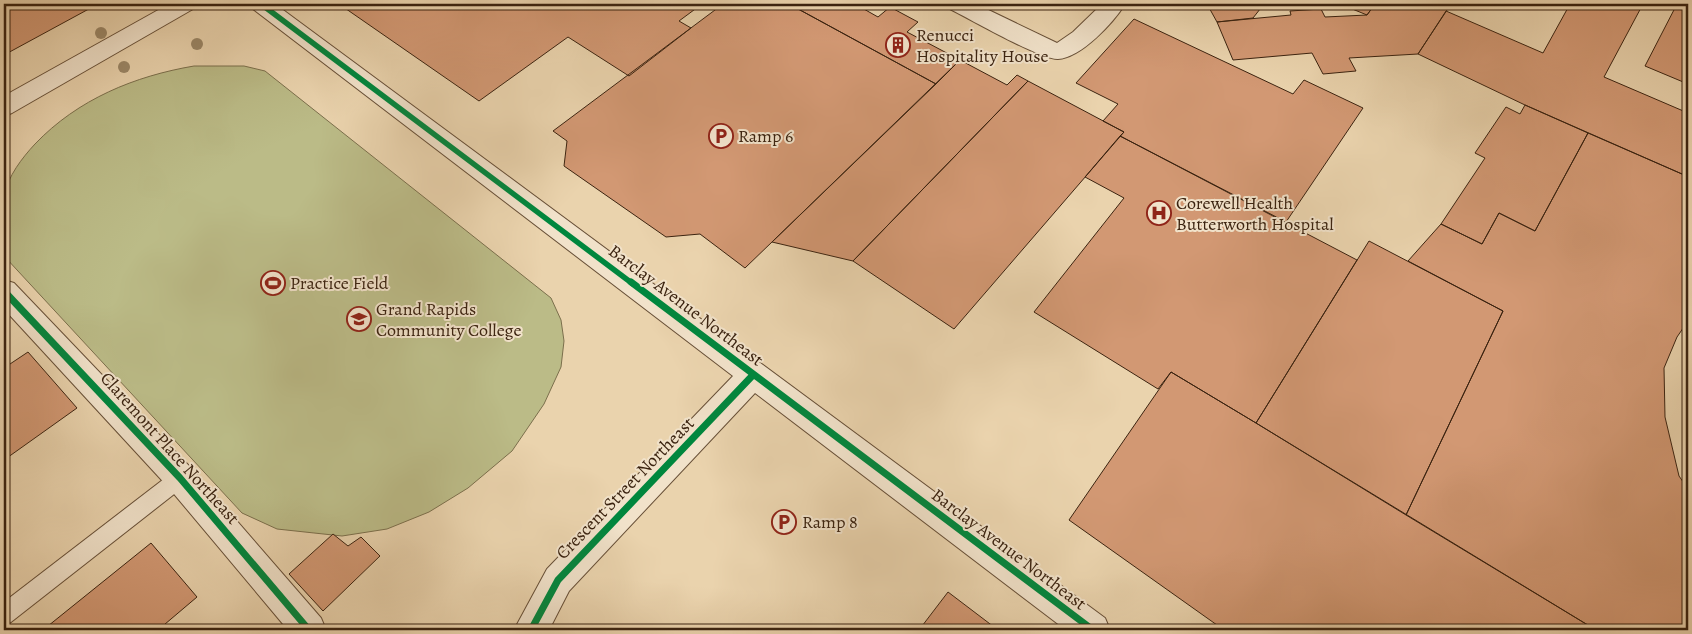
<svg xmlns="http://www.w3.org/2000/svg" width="1692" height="634" font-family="Alegreya,serif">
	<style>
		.green { fill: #bbbb87; stroke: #7b6f4c }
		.building { fill: #d29873; stroke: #3b2310 }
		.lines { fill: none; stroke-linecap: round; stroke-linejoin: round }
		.service-casing { stroke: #674f37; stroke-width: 2 }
		.minor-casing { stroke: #674f37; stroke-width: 2 }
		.tertiary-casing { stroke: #674f37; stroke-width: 2 }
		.service { fill: #f1e2ca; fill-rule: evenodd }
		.minor { fill: #f1e2ca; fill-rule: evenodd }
		.tertiary { fill: #f1e2ca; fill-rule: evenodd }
		.cycleway-far1-casing { stroke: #f1e2ca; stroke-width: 8 }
		.cycleway-casing { stroke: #f1e2ca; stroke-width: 10 }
		.cycleway-far1 { stroke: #00873e; stroke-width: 5.5 }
		.cycleway { stroke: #00873e; stroke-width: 7 }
		.tree { fill: #9b8767 }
		.labels { text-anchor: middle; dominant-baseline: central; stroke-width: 4; stroke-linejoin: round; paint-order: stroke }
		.poi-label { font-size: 18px; fill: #3b2310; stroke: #f1e2ca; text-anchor: start }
		.street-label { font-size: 18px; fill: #3b2310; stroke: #f1e2ca }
	</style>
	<rect width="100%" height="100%" fill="#ead3ad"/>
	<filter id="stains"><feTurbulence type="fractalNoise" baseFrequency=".004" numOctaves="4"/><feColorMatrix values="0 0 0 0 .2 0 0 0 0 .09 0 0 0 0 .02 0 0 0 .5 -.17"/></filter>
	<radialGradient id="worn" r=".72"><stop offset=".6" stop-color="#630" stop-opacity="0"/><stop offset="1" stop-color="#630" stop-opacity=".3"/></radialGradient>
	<path class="green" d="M194,66H244L265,71L551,298L561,320L564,341L561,367L544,404L512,451L468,488L429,512L387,529L342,536L277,529L242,513L5,257C3,243 1,209 4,196C8,176 22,158 35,144C78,99 135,76 194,66Z"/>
	<path class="building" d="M4,4H98L4,55Z
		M339,4H702L679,21L691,28L629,76L568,37L479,101Z
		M723,4H789L936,84L745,268L700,234L666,237L564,166L567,141L553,131Z
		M789,4H855L878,17L890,7L918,22L907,32L960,60L936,84Z
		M1207,4H1264L1253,18L1217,22Z
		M1340,4H1375L1367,15Z
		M1375,4H1451L1418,54L1349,58L1356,71L1323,74L1312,53L1233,60L1217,22L1291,15L1290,11L1321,9L1325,17L1367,15Z
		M1570,4H1643L1604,77L1688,113V161L1682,174L1525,105L1418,54L1446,11L1543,53Z
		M1677,4H1688V84L1645,66Z
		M1134,19L1293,94L1304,80L1363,108L1286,222L1120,136L1124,132L1103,121L1118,104L1076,83Z
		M960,60L1007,85L1017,75L1028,81L853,261L772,242Z
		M1028,81L1124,132L954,329L853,261Z
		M1525,105L1588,133L1535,231L1499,213L1482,244L1441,224L1485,158L1475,153L1506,107L1520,114Z
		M1588,133L1682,174L1688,161V321L1677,337L1664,368L1665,417L1679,476L1688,489V630H1596L1406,515L1503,311L1408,261L1441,224L1482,244L1499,213L1535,231Z
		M1120,136L1357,260L1256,423L1171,372L1158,389L1034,312L1124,198L1085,177Z
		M1369,241L1503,311L1406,515L1256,423Z
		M28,352L77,408L4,460V368Z
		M1171,372L1256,423L1596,630H1224L1069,520Z
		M333,534L348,546L361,537L380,556L323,611L289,574Z
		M151,543L197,597L158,630H43Z
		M948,592L998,630H919Z"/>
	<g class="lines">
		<defs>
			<path id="service" d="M180,469L187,472L190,478L187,484L11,622L4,625V602L173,472Z"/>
			<path id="minor" d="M250,4H275L1105,618L1110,630H1066L755,393L569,591L549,630H514L547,569L733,376L253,9Z
				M947,4H976L1057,43L1073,32L1102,4H1125C1114,22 1081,58 1058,59C1041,60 970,19 950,9Z
				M4,280L14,283L191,468L321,618L326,630H288L169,488L4,309Z"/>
			<path id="tertiary" d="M169,4H196L193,9L12,113L4,116V96Z"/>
		</defs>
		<use href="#service" class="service-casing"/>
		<use href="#minor" class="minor-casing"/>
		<use href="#tertiary" class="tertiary-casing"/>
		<use href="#service" class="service"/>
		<use href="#minor" class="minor"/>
		<use href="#tertiary" class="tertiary"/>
		<defs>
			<path id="cycleway-far1" d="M261,4L633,284"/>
			<path id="cycleway" d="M631,282L1093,630
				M4,291L180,478L309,630
				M531,630L558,580L753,375"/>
		</defs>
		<use href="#cycleway-far1" class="cycleway-far1-casing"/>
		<use href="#cycleway" class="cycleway-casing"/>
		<use href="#cycleway-far1" class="cycleway-far1"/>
		<use href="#cycleway" class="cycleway"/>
	</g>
	<g class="tree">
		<circle cx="101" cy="33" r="6"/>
		<circle cx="197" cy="44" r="6"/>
		<circle cx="124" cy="67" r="6"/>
	</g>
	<defs>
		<symbol id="building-ring" viewBox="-11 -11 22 22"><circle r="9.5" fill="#f1e2ca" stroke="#8f2418" stroke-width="1.5"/><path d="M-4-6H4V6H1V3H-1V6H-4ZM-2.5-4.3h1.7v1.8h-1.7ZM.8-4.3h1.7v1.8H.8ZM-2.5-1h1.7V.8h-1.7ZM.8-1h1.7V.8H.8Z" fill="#8f2418"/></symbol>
		<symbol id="parking-ring" viewBox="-11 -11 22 22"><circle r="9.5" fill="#f1e2ca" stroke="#8f2418" stroke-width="1.5"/><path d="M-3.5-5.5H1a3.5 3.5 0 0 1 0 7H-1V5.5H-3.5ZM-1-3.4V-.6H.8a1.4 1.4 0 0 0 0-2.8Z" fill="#8f2418"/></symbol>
		<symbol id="hospital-ring" viewBox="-11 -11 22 22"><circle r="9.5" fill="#f1e2ca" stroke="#8f2418" stroke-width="1.5"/><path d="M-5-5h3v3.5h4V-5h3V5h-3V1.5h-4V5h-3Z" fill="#8f2418"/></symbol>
		<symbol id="stadium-ring" viewBox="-11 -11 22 22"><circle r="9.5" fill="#f1e2ca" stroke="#8f2418" stroke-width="1.5"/><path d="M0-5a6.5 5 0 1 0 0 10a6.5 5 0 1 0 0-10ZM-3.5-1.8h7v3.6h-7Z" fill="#8f2418"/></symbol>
		<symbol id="university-ring" viewBox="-11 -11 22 22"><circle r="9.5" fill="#f1e2ca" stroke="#8f2418" stroke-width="1.5"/><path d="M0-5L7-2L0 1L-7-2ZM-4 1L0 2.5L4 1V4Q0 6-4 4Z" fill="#8f2418"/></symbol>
	</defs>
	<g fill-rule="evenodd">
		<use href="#building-ring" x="884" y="31" width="28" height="28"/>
		<use href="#parking-ring" x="707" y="122" width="28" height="28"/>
		<use href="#hospital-ring" x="1145" y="199" width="28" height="28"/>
		<use href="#stadium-ring" x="259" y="269" width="28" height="28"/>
		<use href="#university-ring" x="345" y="305" width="28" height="28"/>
		<use href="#parking-ring" x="770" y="508" width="28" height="28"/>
	</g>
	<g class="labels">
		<g class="poi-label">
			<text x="916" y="35">Renucci<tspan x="916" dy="21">Hospitality House</tspan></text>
			<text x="738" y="136">Ramp 6</text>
			<text x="1176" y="203">Corewell Health<tspan x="1176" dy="21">Butterworth Hospital</tspan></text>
			<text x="290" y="283">Practice Field</text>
			<text x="376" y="309">Grand Rapids<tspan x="376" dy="21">Community College</tspan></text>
			<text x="802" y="522">Ramp 8</text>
		</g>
		<g class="street-label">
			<text transform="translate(686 305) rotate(37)">Barclay Avenue Northeast</text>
			<text transform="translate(170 448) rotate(48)">Claremont Place Northeast</text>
			<text transform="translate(625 488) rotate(-46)">Crescent Street Northeast</text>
			<text transform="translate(1009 549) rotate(37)">Barclay Avenue Northeast</text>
		</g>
	</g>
	<rect width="1692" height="634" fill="none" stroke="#ead3ad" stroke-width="20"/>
	<rect x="5" y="5" width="1682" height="624" fill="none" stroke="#3b2310" stroke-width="2.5"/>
	<rect x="10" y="10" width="1672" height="614" fill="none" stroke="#3b2310"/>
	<rect width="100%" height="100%" filter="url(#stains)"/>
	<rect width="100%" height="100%" fill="url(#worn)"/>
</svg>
